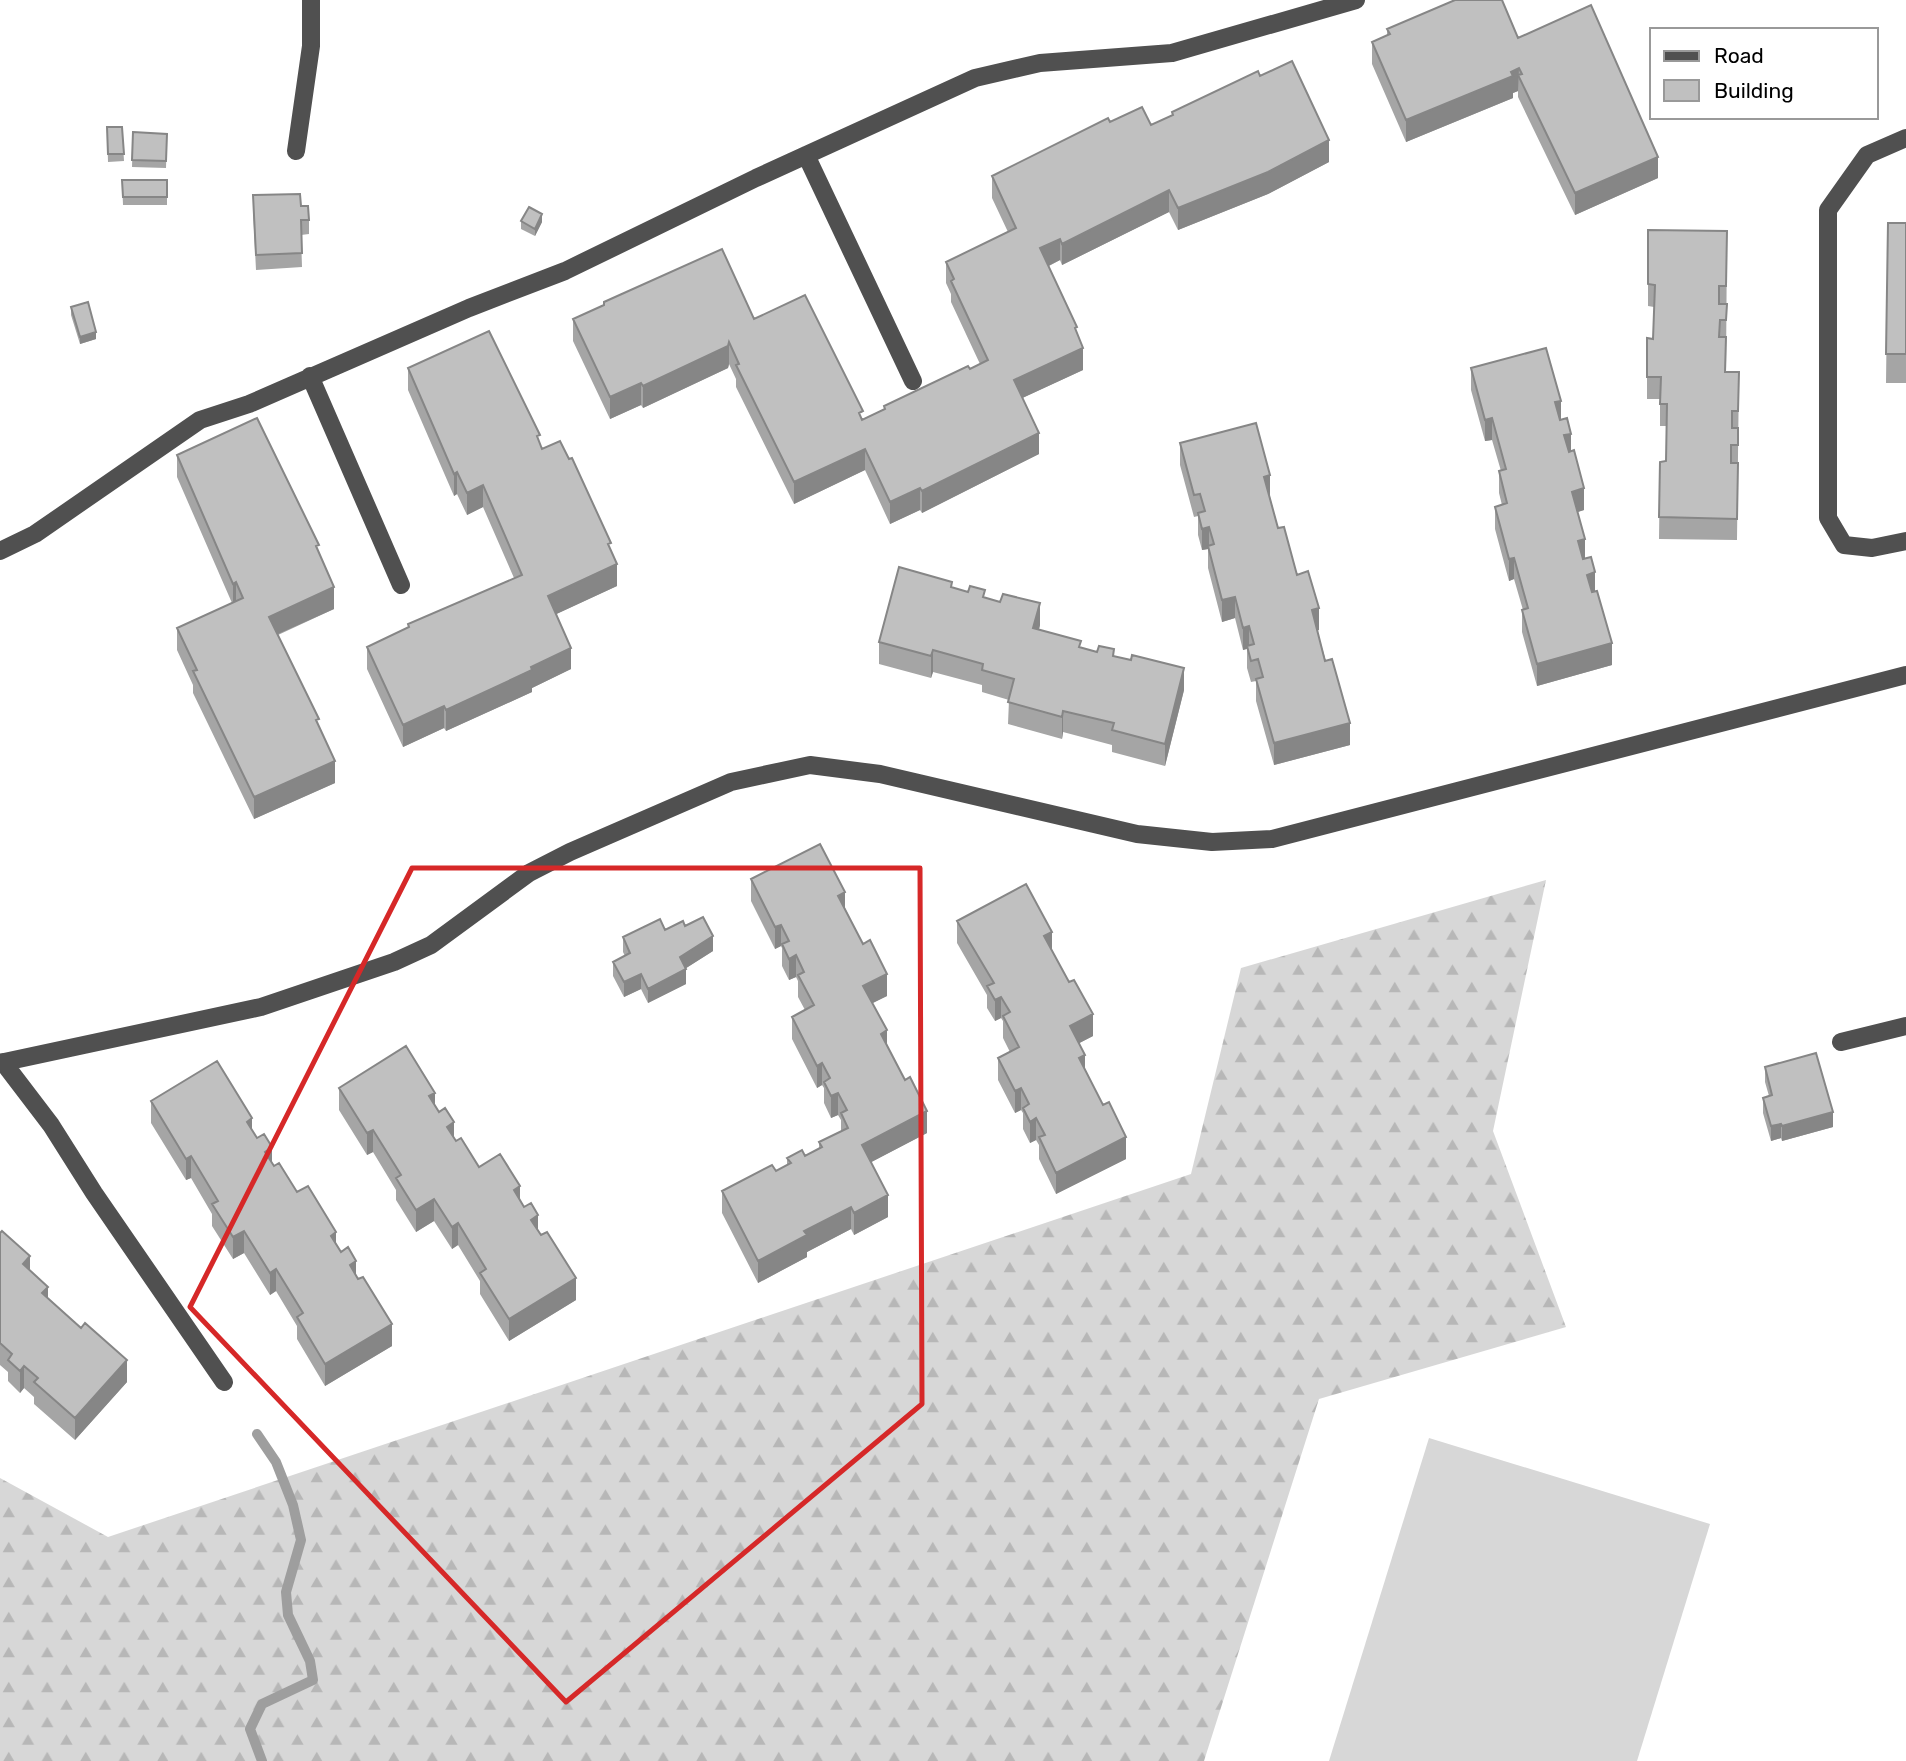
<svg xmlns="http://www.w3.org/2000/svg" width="1906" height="1761" font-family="Rubik,sans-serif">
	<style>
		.forest { fill: url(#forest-firs) }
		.pitch { fill: #d7d7d7 }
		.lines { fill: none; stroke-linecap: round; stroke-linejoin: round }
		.stream { stroke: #9e9e9e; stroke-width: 10 }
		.minor { stroke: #505050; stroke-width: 18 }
		.wall { fill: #a5a5a5 }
		.shaded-wall { fill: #868686 }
		.building { fill: #c0c0c0; stroke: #868686; stroke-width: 2 }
		.marked { fill: none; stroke: #d62828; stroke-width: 5; stroke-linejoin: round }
	</style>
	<defs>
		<pattern id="forest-firs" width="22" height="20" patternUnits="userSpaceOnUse" patternTransform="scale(1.75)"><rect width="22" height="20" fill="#d7d7d7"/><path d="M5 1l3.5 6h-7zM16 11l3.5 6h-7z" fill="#b7b7b7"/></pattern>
	</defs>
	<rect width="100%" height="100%" fill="#fff"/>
	<path class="forest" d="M1546,880L1493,1131L1566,1327L1319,1399L1204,1761H0V1478L108,1537L1191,1174L1241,968Z"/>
	<path class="pitch" d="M1429,1438L1710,1524L1637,1761H1329Z"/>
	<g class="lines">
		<path class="stream" d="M257,1434L276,1462L293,1505L301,1540L286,1592L288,1615L310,1661L313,1680L262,1704L250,1729L262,1761"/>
		<path class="minor" d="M1906,138L1867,155L1828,210V518L1844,545L1872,548L1906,541
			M296,151L311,46V0
			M806,155L913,381
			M310,376L401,585
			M0,551L35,534L200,420L249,404L469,308L565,271L756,178L975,78L1040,63L1172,53L1356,0
			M1841,1042L1906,1026
			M3,1062L51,1125L94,1193L224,1382
			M0,1063L261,1007L394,962L431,945L529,873L570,852L731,782L810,765L880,774L1137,834L1212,842L1272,839L1906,675"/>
	</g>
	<path class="wall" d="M1387,29L1518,38L1658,178L1575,215L1518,97V91L1513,93V98L1406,142L1372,64V42L1387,35Z
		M1260,76L1329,162L1268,194L1178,230L1169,212L1062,265L1060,260L1049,266L1077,334L1083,370L1022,398L1039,454L922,513L920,510L890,524L865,470L794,504L736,387V379L729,364L728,368L643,408L641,405L610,419L573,341V319L604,305V302L754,319L863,419L884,409V406L980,364L951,302V294L946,283V262L1008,232L992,198V176L1110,122L1151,125L1172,116V112Z
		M107,127H122L124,161L108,162Z
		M133,132L167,134L166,168L132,167Z
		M122,180H167V205H123Z
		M301,206L309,220V234L301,235L302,267L256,270L253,210Z
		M521,221L542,222L535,236L521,229Z
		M1888,223H1906V383H1886Z
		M1648,230L1727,231L1726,372H1739L1737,540L1659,539L1660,462L1666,461V426H1660V399H1647V338L1653,339L1654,307L1648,306Z
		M71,307L96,339L80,344L71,315Z
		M408,368L540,443L542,449L611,551L617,586L556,614L571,669L532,688V692L446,731L444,728L403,747L367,669V647L408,628V624L514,578L483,507L467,515L457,494L454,496L408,390Z
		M1471,368L1561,420L1571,451L1584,510L1577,512L1585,559L1595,592L1612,665L1537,686L1522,632V610H1523L1514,579L1509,581L1495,529V507L1502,505L1499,493V471H1501L1492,440L1485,441L1471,390Z
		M1180,443L1270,497L1278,528L1319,630H1317L1350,745L1274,765L1256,701V681L1251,682L1247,668V649L1243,650L1235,618L1222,622L1208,568V549L1202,550L1198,535V516L1194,517L1180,465Z
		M177,455L319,553L334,609L278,635L319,726L335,783L254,819L193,693V685L177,650V628L232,603L177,477Z
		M952,588L985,598L1040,625L1039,630L1081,648L1114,656L1184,690L1165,766L1112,752V745L1063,732L1062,739L1008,724L1009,700L982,692V685L933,672L931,678L879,664V642Z
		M751,879L845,908L887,996L872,1003L887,1045L927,1133L871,1162L888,1217L854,1235L851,1229L807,1252V1257L758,1283L722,1213V1191L776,1171L787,1165V1158L805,1156L819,1149V1142L841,1131V1120L838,1115L831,1118L824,1103V1088L822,1085L817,1088L792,1039V1017L805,1010L798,997V981L796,977L789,980L782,966V948L781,946L775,949L751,901Z
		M957,921L1052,950L1093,1036L1079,1043L1085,1069L1126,1159L1056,1194L1039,1159V1145L1036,1140L1030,1143L1023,1129V1113L1021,1110L1015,1113L998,1080V1058L1010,1052L1003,1038V1021L1001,1018L995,1021L987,1008V995L957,943Z
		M685,926L713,951L686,968V984L648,1003L641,989L624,997L613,976V962L625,956L623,952V937Z
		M1765,1067L1833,1127L1782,1141L1781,1138L1771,1141L1763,1113V1098L1769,1096L1765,1082Z
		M339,1088L435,1106L456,1141L479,1167L520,1201L538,1231L576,1300L509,1341L480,1294V1281L458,1245L452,1249L434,1221L416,1232L396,1200V1190L373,1152L367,1155L339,1110Z
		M151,1101L252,1130L274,1166L297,1192L336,1244L356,1276L392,1346L325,1386L297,1339V1326L276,1291L270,1295L244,1253L233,1259L212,1226V1214L191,1178L186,1180L151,1123Z
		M0,1233L30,1271L48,1299L127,1382L75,1440L34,1404V1397L24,1388L20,1393L8,1381V1372L0,1365Z"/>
	<path class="shaded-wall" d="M1519,68L1518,91L1513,93V98L1406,142V120Z
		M1329,140V162L1268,194L1178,230V208Z
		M1658,157V178L1575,215V193Z
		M1169,190V212L1062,265V244Z
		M542,214V222L535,236V229Z
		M1060,239V260L1040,270V248Z
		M96,332V339L80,344V337Z
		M729,342V364L728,368L643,408V386Z
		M1083,348V370L1014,402V380Z
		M641,383V405L610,419V397Z
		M1561,401V423L1555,402Z
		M1492,418V440L1485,441V420Z
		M1039,433V454L922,513V491Z
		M1571,434V455L1564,457V435Z
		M865,449V470L794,504V482Z
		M457,472V494L454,496V474Z
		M1270,475V497L1264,499V477Z
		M483,485V507L467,515V493Z
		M920,488V510L890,524V502Z
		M1584,488V510L1572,514V492Z
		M1209,527V549L1208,546V549L1202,550V529Z
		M1585,539V561L1578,563V541Z
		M1514,558V579L1509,581V559Z
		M617,564V586L548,618V596Z
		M1595,572V594L1587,596V575Z
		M236,582V604L233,605V584Z
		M334,587V609L269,638V617Z
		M1235,597V618L1222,622V600Z
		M1040,603V625L1033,650V628Z
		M1319,608V630L1312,632V610Z
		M1249,626V648L1243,650V628Z
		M1612,643V665L1537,686V664Z
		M571,648V669L532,688V692L446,731V710L531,667Z
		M933,650V672L931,678V656Z
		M1184,668V690L1165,766V744Z
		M444,706V728L403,747V725Z
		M1063,711V732L1062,739V717Z
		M1350,723V745L1274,765V743Z
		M335,761V783L254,819V797Z
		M845,892V914L838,896Z
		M781,925V946L775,949V927Z
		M1052,932V954L1044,936Z
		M713,936V951L680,972V957Z
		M796,955V977L789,980V959Z
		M686,969V984L648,1003V989Z
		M641,974V989L624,997V982Z
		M887,974V996L863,1008V986Z
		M1001,997V1018L995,1021V1000Z
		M1093,1014V1036L1070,1048V1026Z
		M887,1030V1052L881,1034Z
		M1085,1055V1077L1079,1058Z
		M822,1063V1085L817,1088V1066Z
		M1021,1088V1110L1015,1113V1091Z
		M435,1093V1115L429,1096Z
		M838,1093V1115L831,1118V1096Z
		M927,1111V1133L862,1167V1145Z
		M1833,1112V1127L1782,1141V1126Z
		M252,1118V1140L247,1122Z
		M1036,1118V1140L1030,1143V1122Z
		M454,1122V1144L447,1127Z
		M1781,1124V1138L1771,1141V1126Z
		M373,1130V1152L367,1155V1133Z
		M1126,1137V1159L1056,1194V1173Z
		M272,1147V1169L265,1152Z
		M191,1156V1178L186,1180V1159Z
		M520,1186V1208L514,1190Z
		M888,1195V1217L854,1235V1213Z
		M434,1199V1221L416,1232V1210Z
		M851,1207V1229L807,1252V1257L758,1283V1261L804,1231Z
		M538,1215V1237L531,1220Z
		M458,1223V1245L452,1249V1227Z
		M244,1231V1253L233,1259V1237Z
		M336,1232V1254L331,1236Z
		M30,1256V1278L23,1264Z
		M356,1261V1283L350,1265Z
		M276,1269V1291L270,1295V1273Z
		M576,1278V1300L509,1341V1319Z
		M48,1287V1309L42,1293Z
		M392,1324V1346L325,1386V1364Z
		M127,1360V1382L75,1440V1418Z
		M24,1366V1388L20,1393V1371Z"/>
	<path class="building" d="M1455,0H1502L1518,38L1591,5L1658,157L1575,193L1518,75L1522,74L1519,68L1511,72L1513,76L1406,120L1372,42L1390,34L1387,29Z
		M1292,61L1329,140L1268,172L1178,208L1169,190L1062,244L1060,239L1040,248L1077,327L1075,328L1083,348L1014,380L1039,433L922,491L920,488L890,502L865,449L794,482L736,365L739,364L729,342L728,346L643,386L641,383L610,397L573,319L604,305V302L722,249L754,319L805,295L863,411L859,413L862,420L885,409L884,406L968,366L970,369L988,360L951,281L954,279L946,262L1016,228L992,176L1108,118L1110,122L1142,107L1151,125L1173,115L1172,112L1258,71L1260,76Z
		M107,127H122L124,154H108Z
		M133,132L167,134L166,161L132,160Z
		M122,180H167V197H123Z
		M300,194L301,206H308L309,220H301L302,253L256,255L253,195Z
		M529,207L542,214L535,229L521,221Z
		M1888,223H1906V354H1886Z
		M1648,230L1727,231L1726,286H1719V304H1727L1726,320H1720L1719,337H1726L1725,372H1739L1738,411H1732V428H1738V445H1731V463H1738L1737,519L1659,517L1660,462L1666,461L1667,404H1660L1661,377H1647V338L1653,339L1655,285L1648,284Z
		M88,302L96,332L80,337L71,307Z
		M489,331L540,435L537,436L542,449L560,441L569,459L572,458L611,543L608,544L617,564L548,596L571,648L531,667L532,670L446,710L444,706L403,725L367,647L409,627L408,624L522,575L483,485L467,493L457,472L454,474L408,368Z
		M1546,348L1561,401L1555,402L1560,420L1567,418L1571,434L1564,435L1569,452L1574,450L1584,488L1572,492L1585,539L1578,541L1583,559L1591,557L1595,572L1587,575L1592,592L1597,591L1612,643L1537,664L1522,610L1528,608L1514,558L1509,559L1495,507L1507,503L1499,471L1506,469L1492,418L1485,420L1471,368Z
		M257,418L319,545L316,546L334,587L269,617L319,719L316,720L335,761L254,797L193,671L197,670L177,628L243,598L236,582L233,584L177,455Z
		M1256,423L1270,475L1264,477L1278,528L1284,527L1297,575L1308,571L1319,608L1312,610L1325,661L1332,659L1350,723L1274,743L1256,679L1263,677L1258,659L1251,661L1247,646L1254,644L1249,626L1243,628L1235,597L1222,600L1208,546L1214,544L1209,527L1202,529L1198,513L1205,511L1200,494L1194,495L1180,443Z
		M899,567L952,582L951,587L968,592L970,586L985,590L983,597L1000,602L1003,594L1040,603L1033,628L1081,641L1079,647L1097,652L1099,646L1114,649L1113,656L1131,660L1132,655L1184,668L1165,744L1112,730L1114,723L1063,711L1062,717L1008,702L1014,679L982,670L983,664L933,650L931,656L879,642Z
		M820,844L845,892L838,896L863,944L870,940L887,974L863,986L887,1030L881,1034L905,1080L910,1077L927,1111L862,1145L888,1195L854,1213L851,1207L804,1231L807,1235L758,1261L722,1191L772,1165L776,1171L791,1163L787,1158L802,1150L805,1156L822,1147L819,1142L848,1128L841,1113L847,1110L838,1093L831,1096L824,1082L830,1078L822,1063L817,1066L792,1017L814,1005L798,975L804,972L796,955L789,959L782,944L789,941L781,925L775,927L751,879Z
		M1026,884L1052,932L1044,936L1069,982L1074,980L1093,1014L1070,1026L1085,1055L1079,1058L1103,1105L1109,1102L1126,1137L1056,1173L1039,1137L1045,1135L1036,1118L1030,1122L1023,1108L1029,1104L1021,1088L1015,1091L998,1058L1019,1047L1003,1016L1010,1012L1001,997L995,1000L987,986L994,983L957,921Z
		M703,917L713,936L680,957L686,969L648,989L641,974L624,982L613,962L630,953L623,937L660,919L665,930L683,921L685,926Z
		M406,1046L435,1093L429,1096L439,1112L445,1108L454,1122L447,1127L456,1141L461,1138L479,1167L500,1154L520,1186L514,1190L524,1207L531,1203L538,1215L531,1220L541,1235L547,1232L576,1278L509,1319L480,1273L486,1269L458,1223L452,1227L434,1199L416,1210L396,1178L401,1175L373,1130L367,1133L339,1088Z
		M1816,1053L1833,1112L1782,1126L1781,1124L1771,1126L1763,1098L1772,1095L1765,1067Z
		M217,1061L252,1118L247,1122L257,1138L264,1134L272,1147L265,1152L274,1166L279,1163L297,1192L308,1186L336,1232L331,1236L341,1252L348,1247L356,1261L350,1265L358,1279L363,1277L392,1324L325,1364L297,1317L303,1313L276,1269L270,1273L244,1231L233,1237L212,1204L218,1201L191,1156L186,1159L151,1101Z
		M2,1231L30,1256L23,1264L48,1287L42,1293L81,1328L85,1323L127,1360L75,1418L34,1382L38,1378L24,1366L20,1371L8,1360L12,1354L0,1343V1233Z"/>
	<path class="marked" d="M412,868H920L922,1404L566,1702L190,1307Z"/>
	<rect x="1650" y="28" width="228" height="91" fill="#ffffff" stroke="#999999" stroke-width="2"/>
	<rect x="1664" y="51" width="35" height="10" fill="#505050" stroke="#999999" stroke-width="2"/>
	<text x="1714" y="63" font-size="21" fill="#000000">Road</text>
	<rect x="1664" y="80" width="35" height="21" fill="#c0c0c0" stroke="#999999" stroke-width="2"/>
	<text x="1714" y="98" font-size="21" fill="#000000">Building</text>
</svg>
